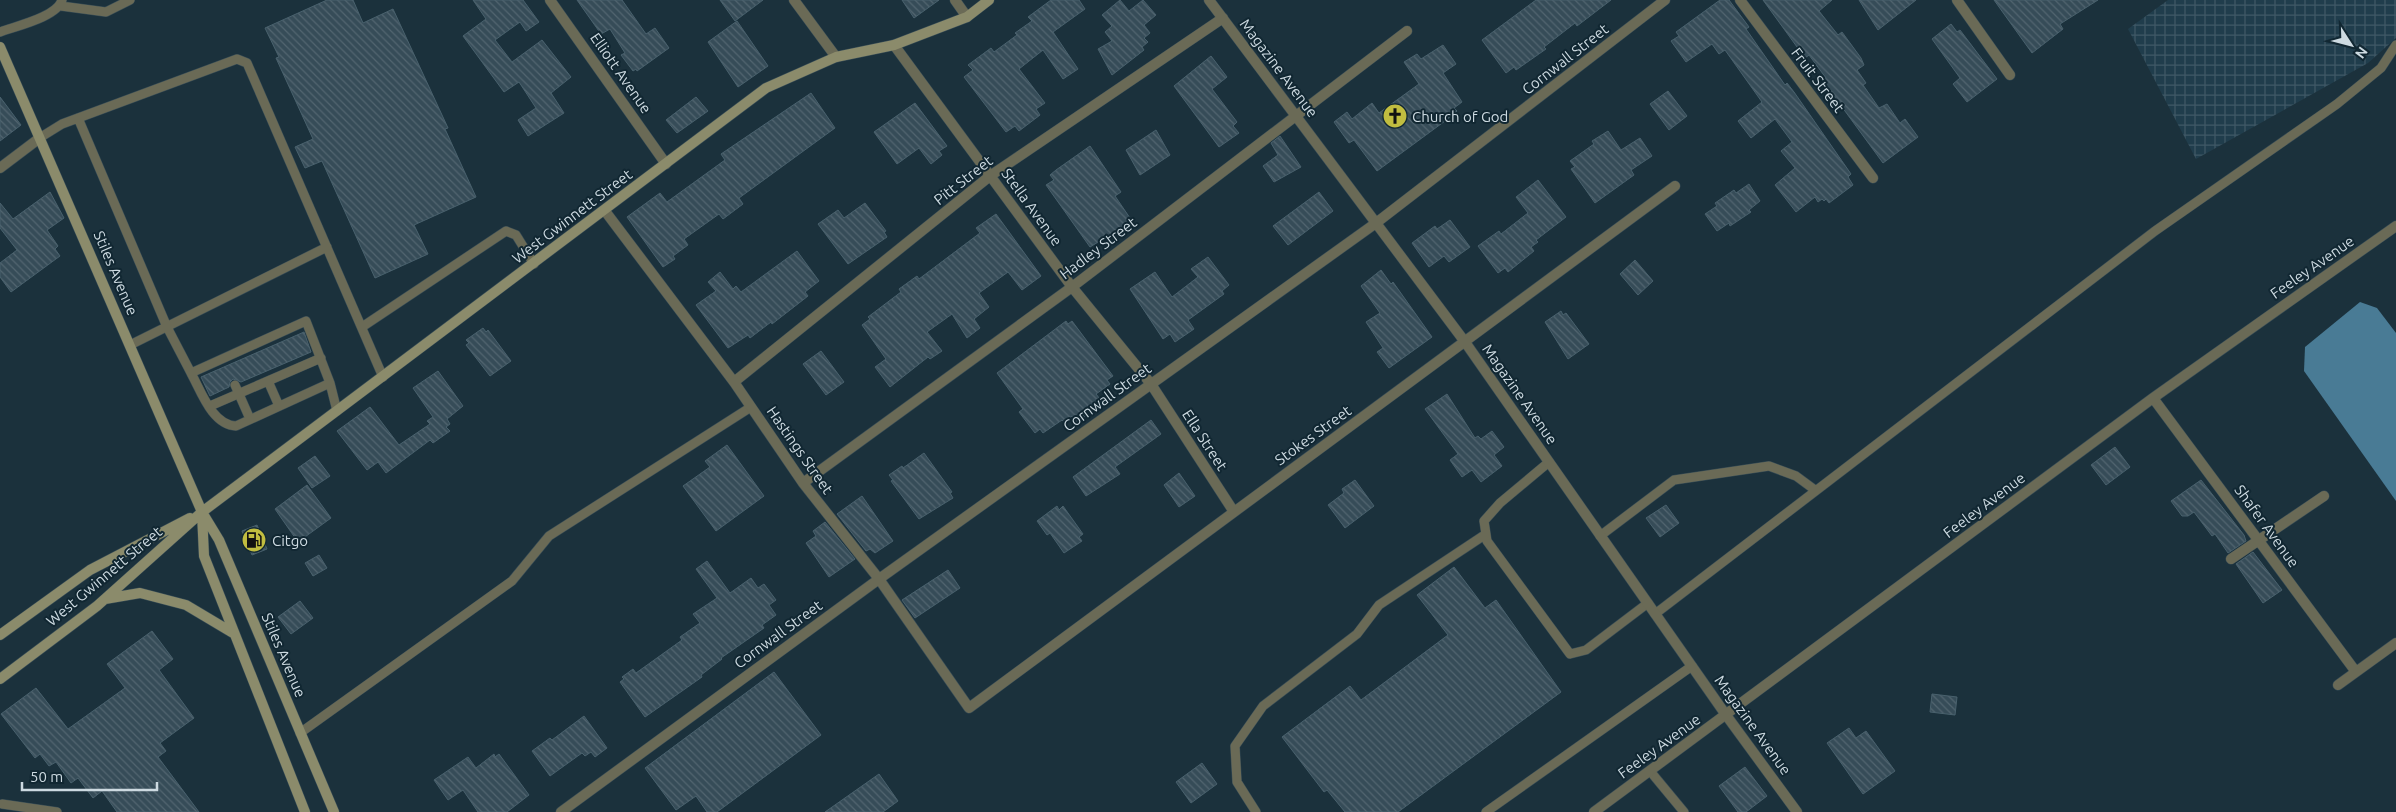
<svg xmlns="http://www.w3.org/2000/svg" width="2396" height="812" font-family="Ubuntu,sans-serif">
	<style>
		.industrial { fill: url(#industrial-grid) }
		.water { fill: #497b95 }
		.building { fill: url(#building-back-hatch); stroke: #49616d }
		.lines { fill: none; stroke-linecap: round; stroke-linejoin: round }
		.lane-casing { stroke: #374c56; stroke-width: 10 }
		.street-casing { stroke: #374c56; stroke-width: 11 }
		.secondary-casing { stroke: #374c56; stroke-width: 11 }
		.lane { stroke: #6a6a56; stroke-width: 9 }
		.street { stroke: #6a6a56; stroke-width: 10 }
		.secondary { stroke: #8b8b6b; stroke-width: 10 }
		.labels { text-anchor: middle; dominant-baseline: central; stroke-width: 4; stroke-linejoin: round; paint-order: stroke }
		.street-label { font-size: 15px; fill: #cddae1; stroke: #112732 }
		.poi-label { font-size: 15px; fill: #cddae1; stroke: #112732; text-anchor: start }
	</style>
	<defs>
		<pattern id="industrial-grid" width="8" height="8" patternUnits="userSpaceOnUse" patternTransform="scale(1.25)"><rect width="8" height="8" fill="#203d4c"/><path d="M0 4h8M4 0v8" fill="none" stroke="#3f5866"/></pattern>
		<pattern id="building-back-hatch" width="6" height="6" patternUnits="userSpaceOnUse" patternTransform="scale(1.25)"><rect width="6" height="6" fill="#364c58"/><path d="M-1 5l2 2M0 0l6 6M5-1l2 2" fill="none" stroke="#526570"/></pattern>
	</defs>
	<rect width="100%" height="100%" fill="#1b313c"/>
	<path class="industrial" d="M2168,0H2396V38L2368,63L2196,159L2128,29Z"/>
	<path class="water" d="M2360,302L2377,308L2396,333V501L2304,371L2305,347Z"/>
	<path class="building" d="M327,0H353L363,23L393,9L448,128L445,129L476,197L414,225L428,254L375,278L322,161L305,168L295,147L313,139L276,58L279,57L265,28Z
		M473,0H523L539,22L526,31L520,22L495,40L512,62L542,40L571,77L551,93L564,113L528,136L518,120L536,108L519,82L504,92L463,36L486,19Z
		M577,0H622L646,34L655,28L669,48L637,71L636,69L633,71L621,55L625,53L610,29L601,34Z
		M720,0H763L735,21Z
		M902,0H939L914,18Z
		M1051,0H1079L1085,9L1053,32L1078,69L1063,79L1043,50L1019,69L1045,103L1036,109L1040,115L1019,131L1015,126L1006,132L964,77L973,70L968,65L991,48L994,52L1017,35L1015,33L1032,21L1028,17Z
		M1120,0L1129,11L1143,0L1156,15L1144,25L1150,33L1144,38L1148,42L1142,47L1144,50L1112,75L1098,49L1112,41L1105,32L1112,26L1102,15Z
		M1536,0H1611L1577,26L1575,23L1544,47L1546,49L1516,70L1514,67L1506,73L1482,40Z
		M1720,0H1729L1749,27L1746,29L1785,85L1787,83L1794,92L1851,174L1848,177L1853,185L1829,203L1826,199L1824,201L1822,199L1818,202L1815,197L1796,212L1775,185L1795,168L1781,151L1792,142L1775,119L1751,138L1738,121L1762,102L1725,50L1719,54L1712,44L1686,62L1671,41L1679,36L1676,32Z
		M1763,0H1832L1819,11L1838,35L1842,32L1861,58L1864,65L1857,70L1866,83L1863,85L1879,108L1887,104L1900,123L1905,119L1918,137L1883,163L1823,81L1826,78L1809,55L1805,58Z
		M1859,0H1916L1878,30Z
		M1994,0H2098L2060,24L2063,29L2032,53Z
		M737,21L768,66L738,87L708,42Z
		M1951,24L1957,32L1960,30L1997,79L1967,102L1953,84L1960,78L1932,39Z
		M1443,45L1456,64L1443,73L1462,102L1454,108L1457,111L1445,121L1377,171L1354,140L1349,143L1334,122L1347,112L1352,119L1372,103L1379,113L1419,84L1404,62L1417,54L1421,59Z
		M1211,56L1227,77L1212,89L1237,122L1233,126L1239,133L1219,147L1174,86Z
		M1668,91L1687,116L1669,130L1650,104Z
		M811,93L835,128L739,198L743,204L723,219L719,214L684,239L688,245L673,256L675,259L663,267L627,217L660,193L667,202L725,160L721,154Z
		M0,97L21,125L0,141Z
		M696,97L708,111L677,133L666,120Z
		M915,103L947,146L939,151L942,155L931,164L919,148L897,164L874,132Z
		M1156,130L1170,155L1140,175L1126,150Z
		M1608,131L1621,150L1640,138L1652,156L1631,170L1634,175L1595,203L1571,169L1575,167L1570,161L1594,144L1592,141Z
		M1280,136L1301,167L1274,182L1263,166L1278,155L1271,143Z
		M1090,146L1121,192L1115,196L1132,221L1090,247L1046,185L1054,180L1050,175L1056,170Z
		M1538,180L1566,217L1536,240L1538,242L1531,247L1534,251L1508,272L1505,268L1498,273L1478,246L1499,231L1501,234L1528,213L1516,197Z
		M1749,184L1760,201L1749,210L1751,212L1730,226L1729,223L1717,231L1705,214L1717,206L1715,203L1734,190L1736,193Z
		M50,192L64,218L47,230L58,246L55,249L60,256L11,292L0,277V263L17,250L0,228V203L13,219Z
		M1319,192L1333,211L1288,245L1273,226Z
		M865,203L886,231L884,232L887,237L848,264L818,224L838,210L844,218Z
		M996,214L1041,276L1022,290L1008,272L979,293L989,307L974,319L980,328L967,338L952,314L927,332L942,351L930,359L928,357L890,387L875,367L886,359L862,325L870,319L868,317L901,292L899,289L917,276L919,279L980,233L976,228Z
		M1450,220L1470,247L1449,262L1444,256L1429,267L1412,243L1435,226L1437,229Z
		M797,251L819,281L805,292L808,296L772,324L771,322L750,338L748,335L728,348L696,305L716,291L708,282L720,272L733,289L736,286L741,292Z
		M1208,257L1229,285L1222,291L1224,294L1188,320L1194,329L1175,342L1170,334L1163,339L1130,289L1155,272L1172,297L1198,277L1191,269Z
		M1635,260L1653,281L1638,295L1620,274Z
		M1381,270L1391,284L1393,282L1432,337L1389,368L1377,352L1383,348L1366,322L1380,313L1361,286Z
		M1561,311L1563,315L1566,313L1589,344L1568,359L1545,322Z
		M1066,321L1068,324L1072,321L1113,376L1107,380L1110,384L1096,394L1103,403L1076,423L1072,416L1064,422L1062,420L1043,433L1040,429L1035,433L1019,412L1023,409L997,373Z
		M483,328L486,332L488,330L511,361L490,376L466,345L469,343L466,340Z
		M304,332L311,352L241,382L233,379L230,382L229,387L210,396L201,377Z
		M821,351L844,382L826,395L803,364Z
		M438,371L463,406L447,419L450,424L446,427L450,431L433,443L430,440L386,473L378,462L367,470L337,431L370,407L399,445L430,424L427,421L433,417L413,388Z
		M1447,394L1475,438L1478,436L1481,439L1492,431L1504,447L1494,455L1502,466L1481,482L1472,470L1462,477L1450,460L1458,454L1425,409Z
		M1151,420L1161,434L1115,467L1120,474L1086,496L1073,477Z
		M727,445L764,496L716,531L683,486L710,467L705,461Z
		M2115,447L2130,467L2106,485L2091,465Z
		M924,453L952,492L950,493L953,498L919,519L891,481L893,480L889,475L902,466L903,468Z
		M315,456L330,476L312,488L298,468Z
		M1179,473L1195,496L1179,507L1164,485Z
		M1355,480L1374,506L1345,528L1328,505L1344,493L1342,489Z
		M2201,480L2244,535L2246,541L2228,553L2215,534L2212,536L2194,512L2188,516H2182L2171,501Z
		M307,485L331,518L298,542L275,509Z
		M862,496L893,541L875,553L870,549L866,551L837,514Z
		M1666,505L1679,523L1660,537L1646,518Z
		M1057,506L1059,510L1063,506L1083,534L1079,537L1082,541L1064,553L1050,533L1047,535L1037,521Z
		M825,522L855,559L829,577L806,543L816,536L813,531Z
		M257,525L267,549L252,555L242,531Z
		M2253,552L2282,590L2263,603L2236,564Z
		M319,555L327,568L313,576L305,563Z
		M707,561L730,593L751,578L758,588L764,584L776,600L769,605L776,615L762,625L764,628L721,658L722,659L701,675L702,677L645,717L620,682L624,679L622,677L633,669L636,673L682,640L680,637L700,623L693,614L717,598L696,569Z
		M1454,567L1485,608L1496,600L1561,692L1398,812H1345L1327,790L1324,792L1282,737L1350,686L1361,700L1448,635L1417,595Z
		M948,570L960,588L915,618L902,600Z
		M300,601L313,618L291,634L278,617Z
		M152,631L173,659L159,670L194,718L160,743L166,751L158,757L199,812H117L102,791L93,798L78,778L71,783L56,762L49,766L40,754L35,758L1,714L36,688L68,729L125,688L107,664Z
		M774,672L821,735L717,812H707L696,796L676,810L645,768Z
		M1932,694L1957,697L1955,715L1930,712Z
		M584,716L607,748L595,757L591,752L585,756L582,753L550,776L532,751L550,738L552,740Z
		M1849,728L1856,738L1866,731L1895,771L1863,794L1827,743Z
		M494,754L495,757L499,754L529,795L507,812H478L463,790L448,800L434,780L468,757L476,768Z
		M1202,763L1217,784L1191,803L1176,782Z
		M1745,767L1767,796L1746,812H1738L1719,786Z
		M879,774L898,801L883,812H825Z"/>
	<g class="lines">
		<defs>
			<path id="lane" d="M61,6L106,12L130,0
				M0,32C16,26 57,17 62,0
				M78,118L167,327L191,373L306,321L330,383L337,411
				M41,137L62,124L237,59L247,63L383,377
				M362,327L506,231L516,235L534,264
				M130,345L327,247
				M191,373C201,391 212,425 236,426L330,383
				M268,381L279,406
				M235,385L250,419
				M210,406L321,358
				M1549,462L1500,503L1484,521L1487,541L1570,654L1586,650L1648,603
				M1600,536L1674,480L1769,466L1796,476L1815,490
				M1655,614L2155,231L2337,104L2381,68L2396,45
				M300,733L512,581L549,536L751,407
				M1650,771L1684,812
				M2,804L57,812
				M1256,812L1237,782L1235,746L1263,706L1357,634L1379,605L1486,534
				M1486,812L1692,666"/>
			<path id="street" d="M550,0L666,164
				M794,0L836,57
				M955,0L967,17
				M1209,0L1465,342L1726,715L1797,812
				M1740,0L1873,178
				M1957,0L2010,75
				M894,45L1072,287L1151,384L1234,512
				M0,168L41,137
				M605,211L734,382L803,483L879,579L969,708L1675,186
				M734,382L990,176L1223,18
				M2153,398L2356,672
				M803,483L1072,287L1407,31
				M2231,559L2324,496
				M2338,685L2396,643
				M561,812L879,579L1376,223L1665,0
				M1594,812L2153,398L2396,226"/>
			<path id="secondary" d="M0,47L202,512L219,540L334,812
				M202,513L204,556L305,812
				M105,599L140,593L186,605L233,633
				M0,635L90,570L190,518
				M0,679L97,606L202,512L766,88L836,57L894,45L967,17L989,0"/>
		</defs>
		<use href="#lane" class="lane-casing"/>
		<use href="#street" class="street-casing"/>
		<use href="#secondary" class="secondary-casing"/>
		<use href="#lane" class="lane"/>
		<use href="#street" class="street"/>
		<use href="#secondary" class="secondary"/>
	</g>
	<defs>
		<symbol id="church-disc" viewBox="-11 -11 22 22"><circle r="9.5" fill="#c1bd40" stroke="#112732"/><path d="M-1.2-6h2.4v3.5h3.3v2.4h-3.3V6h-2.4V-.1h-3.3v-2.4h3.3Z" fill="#111"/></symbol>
		<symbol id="fuel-disc" viewBox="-11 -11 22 22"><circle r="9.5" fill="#c1bd40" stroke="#112732"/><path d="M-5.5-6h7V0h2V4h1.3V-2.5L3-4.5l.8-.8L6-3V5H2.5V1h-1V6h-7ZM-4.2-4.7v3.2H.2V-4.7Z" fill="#111"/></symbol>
	</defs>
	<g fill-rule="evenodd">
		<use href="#church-disc" x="1381" y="102" width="28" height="28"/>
		<use href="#fuel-disc" x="240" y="526" width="28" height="28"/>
	</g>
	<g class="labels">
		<g class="street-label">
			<text transform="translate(1565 59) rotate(-38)">Cornwall Street</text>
			<text transform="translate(1279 68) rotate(53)">Magazine Avenue</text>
			<text transform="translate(621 73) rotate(55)">Elliott Avenue</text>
			<text transform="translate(1818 80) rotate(53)">Fruit Street</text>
			<text transform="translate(963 180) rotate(-38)">Pitt Street</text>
			<text transform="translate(1032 207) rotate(54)">Stella Avenue</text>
			<text transform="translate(572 216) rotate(-37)">West Gwinnett Street</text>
			<text transform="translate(1098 248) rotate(-37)">Hadley Street</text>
			<text transform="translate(2312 267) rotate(-35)">Feeley Avenue</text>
			<text transform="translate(116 273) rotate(67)">Stiles Avenue</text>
			<text transform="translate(1520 394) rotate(55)">Magazine Avenue</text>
			<text transform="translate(1107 397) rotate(-36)">Cornwall Street</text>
			<text transform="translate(1313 435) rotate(-36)">Stokes Street</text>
			<text transform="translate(1205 440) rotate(57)">Ella Street</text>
			<text transform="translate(800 450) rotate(55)">Hastings Street</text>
			<text transform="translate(1984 505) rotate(-37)">Feeley Avenue</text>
			<text transform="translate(2267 526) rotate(54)">Shafer Avenue</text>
			<text transform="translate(104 576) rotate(-40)">West Gwinnett Street</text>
			<text transform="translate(778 634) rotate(-36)">Cornwall Street</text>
			<text transform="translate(284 655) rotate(67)">Stiles Avenue</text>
			<text transform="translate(1753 725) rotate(54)">Magazine Avenue</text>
			<text transform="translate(1659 746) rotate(-36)">Feeley Avenue</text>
		</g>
		<g class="poi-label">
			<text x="1412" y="116">Church of God</text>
			<text x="272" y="540">Citgo</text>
		</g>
	</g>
	<g transform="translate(2351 45) rotate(126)" stroke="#112732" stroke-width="4" paint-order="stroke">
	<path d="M0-4L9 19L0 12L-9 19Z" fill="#cddae1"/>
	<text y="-8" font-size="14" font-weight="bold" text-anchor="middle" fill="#cddae1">N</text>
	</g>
	<path d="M22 782v8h135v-8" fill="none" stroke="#cddae1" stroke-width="2.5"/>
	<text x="30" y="782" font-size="15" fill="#cddae1" stroke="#112732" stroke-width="4" paint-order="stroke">50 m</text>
</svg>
